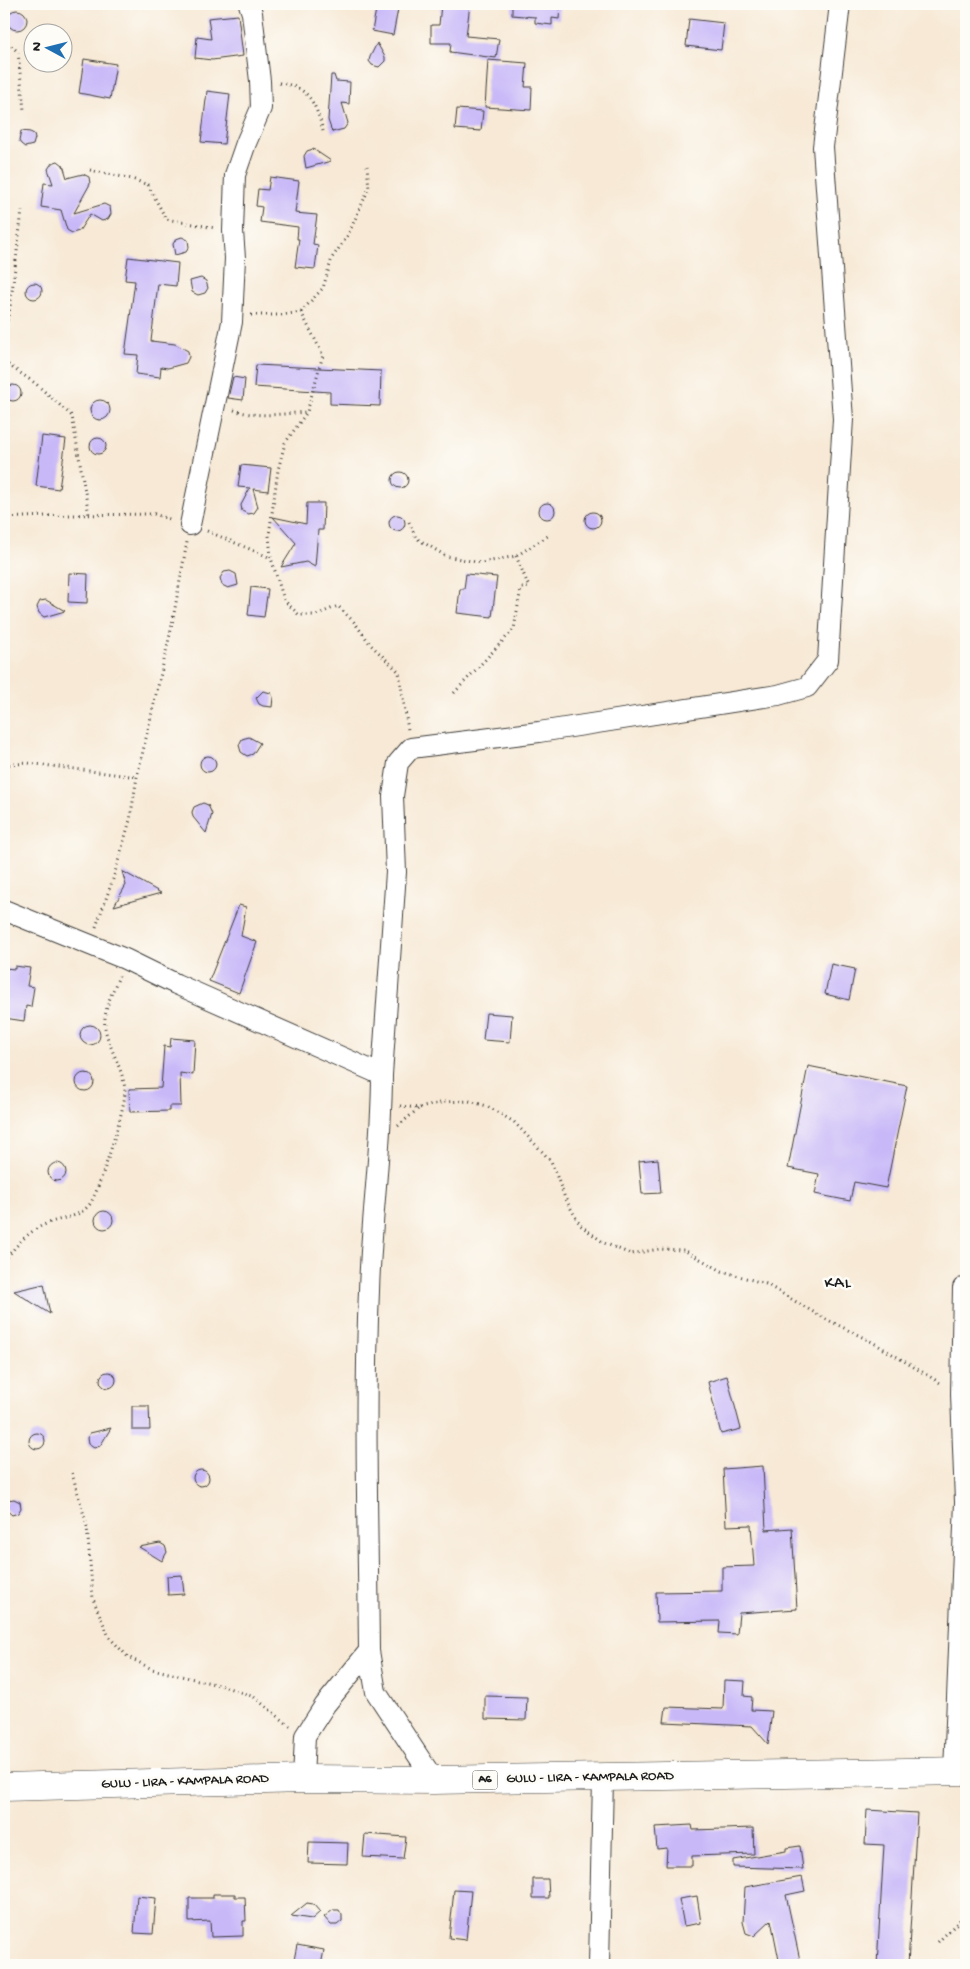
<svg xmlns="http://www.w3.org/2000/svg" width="970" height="1969" font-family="'Gochi Hand',sans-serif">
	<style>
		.building { fill: #c8b8f8 }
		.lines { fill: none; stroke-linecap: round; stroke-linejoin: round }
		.street-casing { stroke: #3d3b38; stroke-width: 22 }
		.primary-casing { stroke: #3d3b38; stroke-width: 29 }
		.path { stroke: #3d3b38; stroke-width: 3; stroke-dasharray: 1 4; stroke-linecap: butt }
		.street { stroke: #fff; stroke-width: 20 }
		.primary { stroke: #fff; stroke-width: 28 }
		.labels { text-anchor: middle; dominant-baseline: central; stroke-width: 5; stroke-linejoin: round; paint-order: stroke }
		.shield { fill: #fdfcf7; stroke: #605f5e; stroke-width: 1 }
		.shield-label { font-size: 12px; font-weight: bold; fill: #1c1c1c }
		.street-label { font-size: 14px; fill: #1c1c1c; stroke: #fdfcf7 }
		.quarter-label { font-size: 16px; letter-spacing: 1px; fill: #1c1c1c; stroke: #fdfcf7 }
	</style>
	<rect width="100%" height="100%" fill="#fdfcf7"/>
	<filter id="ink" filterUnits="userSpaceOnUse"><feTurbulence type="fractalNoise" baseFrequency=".02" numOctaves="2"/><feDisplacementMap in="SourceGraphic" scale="10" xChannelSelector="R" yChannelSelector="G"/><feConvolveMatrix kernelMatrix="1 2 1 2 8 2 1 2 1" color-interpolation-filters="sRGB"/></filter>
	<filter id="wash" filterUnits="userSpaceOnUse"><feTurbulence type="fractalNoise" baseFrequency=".0096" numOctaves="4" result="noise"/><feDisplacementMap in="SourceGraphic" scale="20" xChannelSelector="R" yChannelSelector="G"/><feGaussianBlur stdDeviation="1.12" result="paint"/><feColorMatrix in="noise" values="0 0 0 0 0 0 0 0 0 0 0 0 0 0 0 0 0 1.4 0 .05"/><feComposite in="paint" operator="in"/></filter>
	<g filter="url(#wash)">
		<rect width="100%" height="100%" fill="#f7e9d5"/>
		<g id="blocks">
			<path class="building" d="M377,4H399L393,35L372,31Z
				M441,4H470L466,36L499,39L496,58L450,52L451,43H431V25H439Z
				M512,4H560L559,19L552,18V25L535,23V17L512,15Z
				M7 20a10 10 0 1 1 20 0a10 10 0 1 1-20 0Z
				M238,15L243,56L212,60L195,58L197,37L211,39L208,18Z
				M689,19L724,23L721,50L686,46Z
				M377,43L385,57V61L379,67L372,65L369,61L370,57Z
				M84,59L116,64L110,99L79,93Z
				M488,60L527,63L525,87H532L531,110L485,107Z
				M331,75H334L336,81L350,82L349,104L342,103L348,123L344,129L332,132L328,120Z
				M207,91L230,94L224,144L201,142Z
				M457,109L483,111L481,131L455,129Z
				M21,131L30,132L34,134L35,138L33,145L25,147L21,144L19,141Z
				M313,149L331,161L306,168L304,156L307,151Z
				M58,161L63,165L67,178L83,174L89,177L90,184L74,213L104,204L110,207L111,214L108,219L102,221L90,214L79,231L72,233L67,230L61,210L41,207L44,183L53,184L48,169L52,163Z
				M270,177L299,181L295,213L317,215L313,244L318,245L315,269L295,267L299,239H297L298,227L260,222L262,207L256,206L258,189L268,190Z
				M182,237L188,240L189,247L186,252L175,255L173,244L176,239Z
				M128,257L178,263L176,286L158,284L151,341L175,344L188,351L189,357L186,363L168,368L161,367L160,377L136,374L138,355L125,354L135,281L125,280Z
				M201,278L206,281L208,288L205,293L198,295L192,292L190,281Z
				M26 291a8 8 0 1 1 16 0a8 8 0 1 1-16 0Z
				M256,365L381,371L380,406L330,404V392L254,387Z
				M233,377L245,379L243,400L228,398Z
				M5 393a8 8 0 1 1 16 0a8 8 0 1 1-16 0Z
				M90 410a10 10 0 1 1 20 0a10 10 0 1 1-20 0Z
				M42,436L66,439L59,489L36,486Z
				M90 446a8 8 0 1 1 16 0a8 8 0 1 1-16 0Z
				M241,465L271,468L268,491L253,489L258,507L254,513L248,514L242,511L241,505L250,488L238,487Z
				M392 480a8 8 0 1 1 16 0a8 8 0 1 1-16 0Z
				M539 511a8 8 0 1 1 16 0a8 8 0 1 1-16 0Z
				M307,503H324L323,530H318L315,567L306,562L281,567L296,543L273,517L306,524Z
				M585 520a8 8 0 1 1 16 0a8 8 0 1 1-16 0Z
				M389 523a8 8 0 1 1 16 0a8 8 0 1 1-16 0Z
				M230,571L236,574L238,585L228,588L222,585L220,578L224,572Z
				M69,573L88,574L87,603L68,602Z
				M466,574L497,577L492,617L457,613L460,589H464Z
				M251,587L268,589L264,617L248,615Z
				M46,600L65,611L44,617L39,613L37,607L40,601Z
				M263,691L271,693L273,697L272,707L263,706L259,704L256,698Z
				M249,737L260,743L253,754L247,756L241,752L239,745L242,739Z
				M200 764a8 8 0 1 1 16 0a8 8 0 1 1-16 0Z
				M203,803L208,805L212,814L206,833L193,817L192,812L194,807Z
				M122,871L161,893L114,906L126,885Z
				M239,905L246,907L241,936L257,942L239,993L209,981Z
				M831,964L855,969L849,1000L825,994Z
				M15,966L30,968L27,986L34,987L31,1007L26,1006L24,1021L4,1018V968L15,969Z
				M486,1013L512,1015L510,1042L483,1040Z
				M80 1035a10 10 0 1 1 20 0a10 10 0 1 1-20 0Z
				M171,1038L195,1040L193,1075L180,1073L181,1106H169V1111L130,1112L129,1089L161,1088L164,1046L170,1047Z
				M808,1066L907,1086L886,1188L854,1182L850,1201L815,1194L819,1174L788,1168Z
				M76 1082a9 9 0 1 1 18 0a9 9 0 1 1-18 0Z
				M658,1159L661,1193L642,1194L639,1161Z
				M48 1172a9 9 0 1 1 18 0a9 9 0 1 1-18 0Z
				M95 1220a9 9 0 1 1 18 0a9 9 0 1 1-18 0Z
				M44,1284L50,1314L14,1291Z
				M100 1380a8 8 0 1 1 16 0a8 8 0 1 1-16 0Z
				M727,1376L741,1429L721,1434L708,1382Z
				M132,1406H149L150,1430H132Z
				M111,1428L100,1446L94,1448L88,1444L87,1438L90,1433Z
				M29 1441a8 8 0 1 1 16 0a8 8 0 1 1-16 0Z
				M763,1466L766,1530L792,1528L797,1609L739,1613L737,1634L719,1633L720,1621L657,1622L656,1592L722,1591V1567L754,1566L751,1525L726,1526L723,1469Z
				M193 1478a8 8 0 1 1 16 0a8 8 0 1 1-16 0Z
				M14,1499L20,1502L21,1508L18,1513L12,1515L4,1508L8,1500Z
				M160,1543L165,1546L167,1552L162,1561L139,1547Z
				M182,1575L184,1594L168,1595L167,1576Z
				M724,1680L745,1681L744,1696L752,1697L751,1710L772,1711L768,1744L752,1726L664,1722L666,1707L723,1709Z
				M485,1696L527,1697L526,1720L485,1719Z
				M867,1810L917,1813L908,1965H877L884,1845L865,1844Z
				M692,1825L693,1830L753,1828L754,1854L692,1856V1866H666L667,1848L657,1849L655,1827Z
				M365,1834L406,1837L403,1859L363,1857Z
				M309,1842L348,1843L347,1864L308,1863Z
				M800,1846L803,1869L733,1867V1860L786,1851V1848Z
				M802,1877L805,1891L786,1895L801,1965H780L771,1920L754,1936L746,1933L743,1922L745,1887Z
				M533,1879H548L549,1898H533Z
				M454,1890L471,1891L466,1940L449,1938Z
				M213,1894H235V1897H245L246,1921H243V1936L211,1937L210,1921L189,1922V1898H213Z
				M137,1896L156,1898L153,1934L134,1933Z
				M697,1896L701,1923L684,1926L679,1899Z
				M307,1903L313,1904L320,1912L312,1919L291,1916Z
				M333,1910H339L342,1915V1921L337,1925H331L324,1917Z
				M297,1945L324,1950L321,1965H293Z"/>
		</g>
	</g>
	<g filter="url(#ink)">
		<use href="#blocks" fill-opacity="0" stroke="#3d3b38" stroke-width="1"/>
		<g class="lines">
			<defs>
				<path id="street" d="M190,525L232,322L235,258L233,231L235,175L246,143L261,108L260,81L252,13L249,4
					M4,910L125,959L176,984L382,1075
					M954,1771L965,1502L961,1394L963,1288
					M303,1779L305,1736L325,1705L369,1651
					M434,1780L376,1692L369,1651C368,1531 364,1410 369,1291C371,1219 382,1147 382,1075L396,872L393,796L398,763L411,748L539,732L778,695L807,687L828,660L843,419L823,147L840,4
					M599,1965L603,1778"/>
				<path id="primary" d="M4,1787L303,1779L434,1780L966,1771"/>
			</defs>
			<use href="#street" class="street-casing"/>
			<use href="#primary" class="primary-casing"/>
			<path class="path" d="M4,39L18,52L24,110
				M279,83C309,86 316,104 323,131
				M90,170L132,179L148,185L166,219L215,228
				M301,312L323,355L307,412L285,443L278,470L269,535L271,558L284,600L299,615H316L338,606L354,622L371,645L399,672L408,730
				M251,315H281L301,312L323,288L332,258L348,235L369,188L367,166
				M4,335L10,308L22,211
				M4,362L35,383L72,416L89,515
				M234,410C257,418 282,414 306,412
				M4,518L67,515L154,514L172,520
				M409,522L416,538L446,556L481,563L516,556L548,536
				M207,531L271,558
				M454,693L514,629L521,588L529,587L516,556
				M4,765L28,763L137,777
				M96,927L113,879L130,820L137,777L171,630L187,542
				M400,1106L419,1108L445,1102L469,1101L487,1106L514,1122L551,1161L565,1198L580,1225L604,1243L631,1254L659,1249L684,1250L722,1271L766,1284L820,1316L874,1343L942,1384
				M398,1126L418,1109
				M4,1261C15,1247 28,1231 46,1224C62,1217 78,1219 90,1204C99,1191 125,1109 125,1092C125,1072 107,1045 105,1027C103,1010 113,991 119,976
				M72,1473L87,1526L93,1599L109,1637L128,1657L152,1669L223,1686L254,1697L290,1726
				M938,1942L966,1914"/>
			<use href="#street" class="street"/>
			<use href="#primary" class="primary"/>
		</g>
	</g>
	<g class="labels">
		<rect class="shield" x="472.5" y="1770.5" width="25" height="19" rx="4"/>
		<g class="shield-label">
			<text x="485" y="1780">A6</text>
		</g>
		<g class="street-label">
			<text transform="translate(590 1778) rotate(-1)">GULU - LIRA - KAMPALA ROAD</text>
			<text transform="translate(185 1782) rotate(-2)">GULU - LIRA - KAMPALA ROAD</text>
		</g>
		<g class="quarter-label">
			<text x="838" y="1284">KAL</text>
		</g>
	</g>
	<rect width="970" height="1969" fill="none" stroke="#fdfcf7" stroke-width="20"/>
	<g transform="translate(48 48) rotate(277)"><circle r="24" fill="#fdfcf7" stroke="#a3a29f"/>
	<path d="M0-4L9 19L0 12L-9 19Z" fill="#1f6fb2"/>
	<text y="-8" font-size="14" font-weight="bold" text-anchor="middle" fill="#1c1c1c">N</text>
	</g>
</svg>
